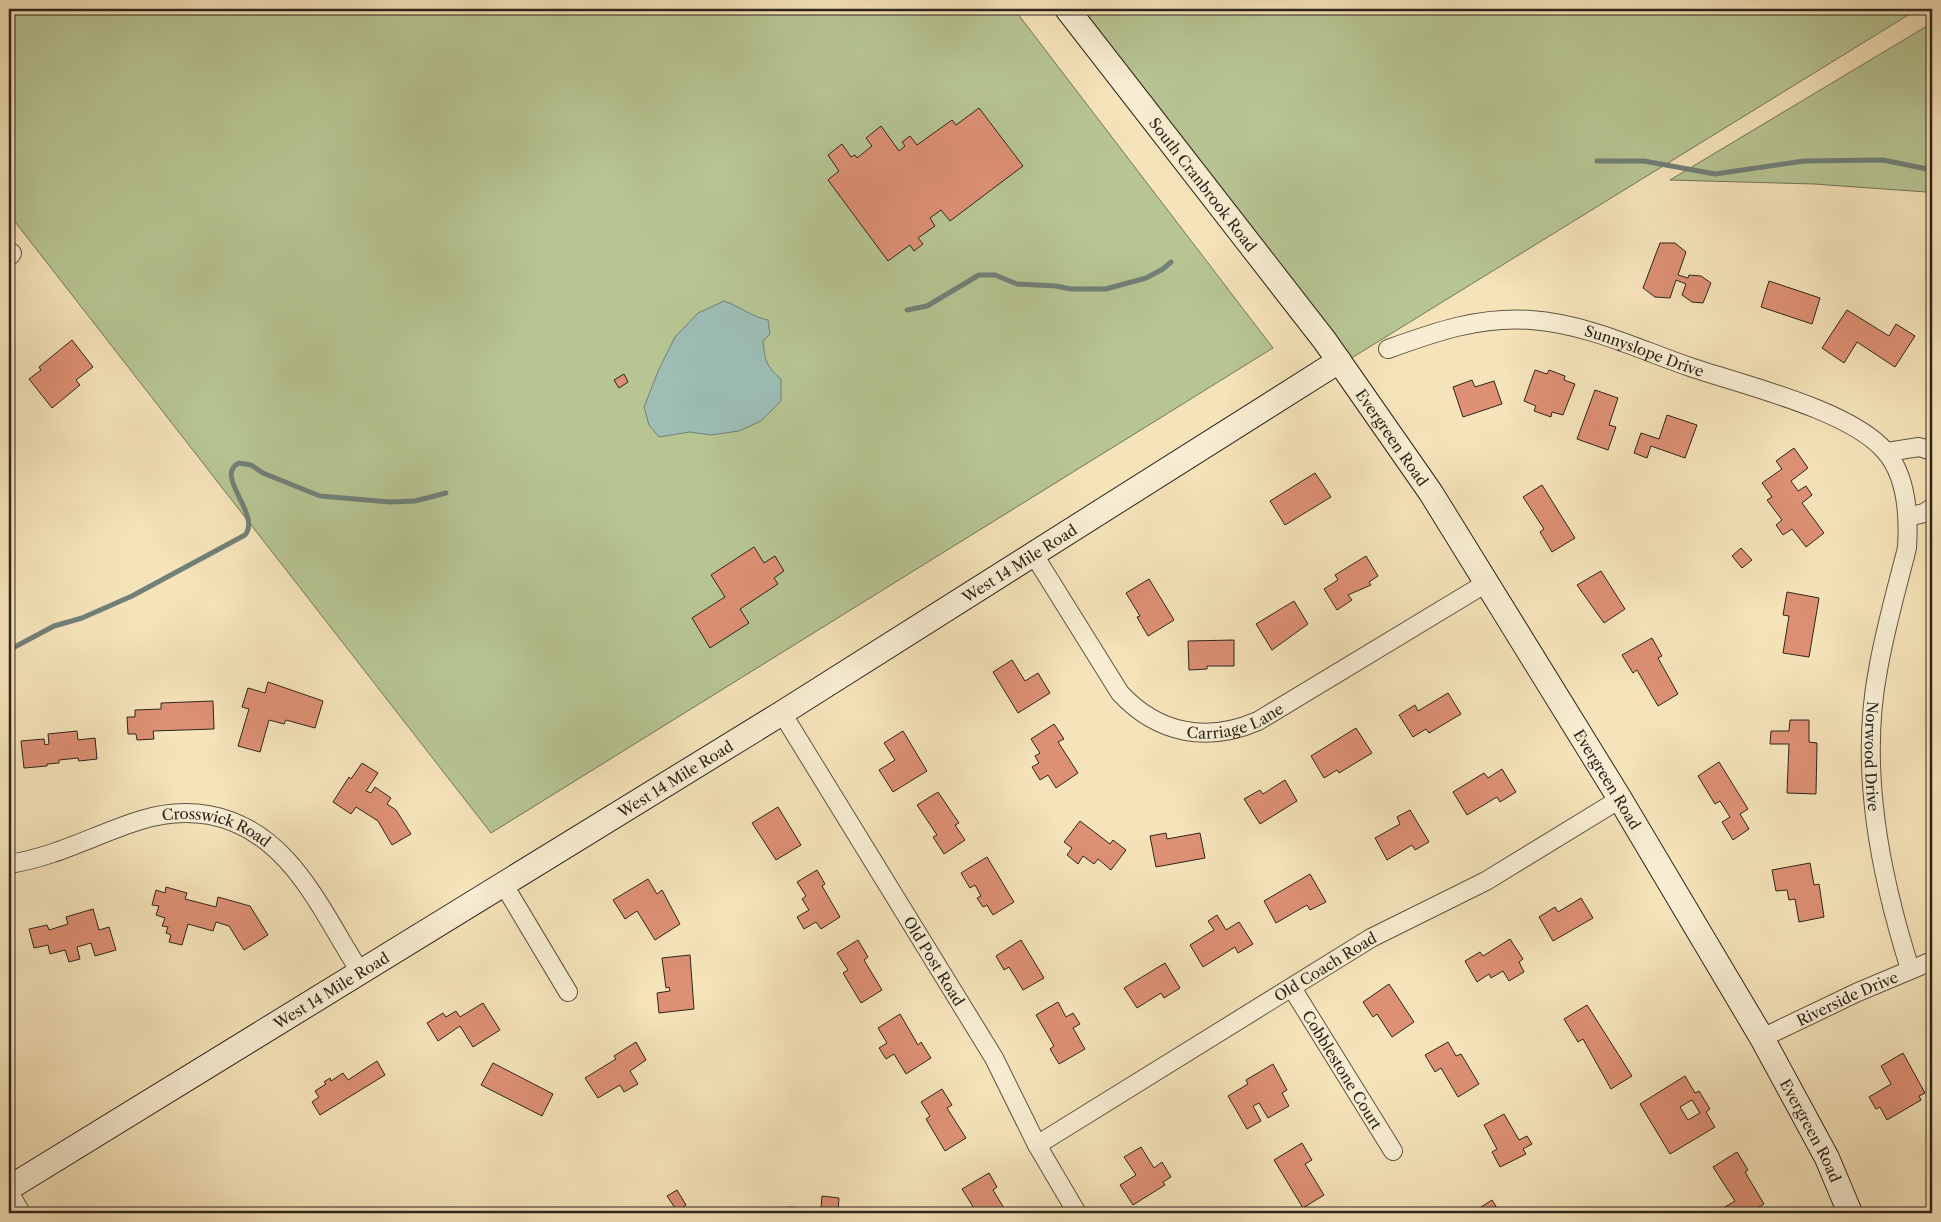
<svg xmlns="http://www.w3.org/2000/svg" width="1941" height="1222" font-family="'Libre Caslon Text',serif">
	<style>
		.green { fill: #b7c593; stroke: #727558 }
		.water { fill: #9dbdb5; stroke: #718078 }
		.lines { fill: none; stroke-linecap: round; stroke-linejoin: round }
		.stream { stroke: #718078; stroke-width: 5 }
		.building { fill: #dd9074; stroke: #2e251c; fill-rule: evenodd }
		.street-casing { stroke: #605443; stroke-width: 20 }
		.secondary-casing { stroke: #2e251c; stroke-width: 26 }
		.street { stroke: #f8edd2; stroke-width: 18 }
		.secondary { stroke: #f8edd2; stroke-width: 24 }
		.labels { text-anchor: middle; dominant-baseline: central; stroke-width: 4.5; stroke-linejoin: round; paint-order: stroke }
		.street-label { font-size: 15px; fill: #2e251c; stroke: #f8edd2 }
	</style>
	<rect width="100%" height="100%" fill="#f5e3b9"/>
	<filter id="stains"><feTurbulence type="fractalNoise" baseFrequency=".004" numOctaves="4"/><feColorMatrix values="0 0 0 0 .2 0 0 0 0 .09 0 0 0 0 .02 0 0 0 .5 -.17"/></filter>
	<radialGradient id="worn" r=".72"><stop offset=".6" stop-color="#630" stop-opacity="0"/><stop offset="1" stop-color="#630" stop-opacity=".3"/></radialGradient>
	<path class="green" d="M9,9H1014L1273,348L491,833L9,214Z
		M1076,9H1918L1345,362Z
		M1932,23V196L1926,192L1814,184L1670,180Z"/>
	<path class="water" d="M724,301C739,306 752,317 768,320L770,334L763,341C765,361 766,366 781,379V401L761,421L739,431L711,435L690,432L659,437L649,425L644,407L659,369L675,337L698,313Z"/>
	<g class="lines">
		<path class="stream" d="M1597,161H1644L1715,174L1804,161L1883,160L1932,170
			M907,310L927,306L979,275H995L1017,284L1056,286L1071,289H1106L1146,278L1163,269L1171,262
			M9,650L54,626L82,618L132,596L245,535C262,515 213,475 239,463L251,465L263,473L320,496L390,502L415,501L446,493"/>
	</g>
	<path class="building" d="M979,108L1023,166L950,221L941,210L930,218L935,226L918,238L923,244L914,251L910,245L888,261L828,180L839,171L828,155L842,144L851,157L855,155L857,158L872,146L866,138L881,126L899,151L905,146L902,142L910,136L917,145L952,120L956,125Z
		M1660,243H1675L1686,252L1678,275L1688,278L1689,275L1701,276L1711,283L1703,303L1692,302L1682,295L1686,284L1676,280L1670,298L1655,297L1643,288Z
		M1769,281L1820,298L1812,324L1761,307Z
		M1847,310L1889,336L1896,324L1915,336L1895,367L1857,342L1844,363L1822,348Z
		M72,340L93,367L76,380L80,385L52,408L29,379L41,370L39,367Z
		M1535,370L1547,374L1549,370L1565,376L1564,380L1575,384L1563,415L1552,412L1551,417L1534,411L1536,406L1524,401Z
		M624,374L628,382L619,388L614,380Z
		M1472,380L1475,387L1494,381L1502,404L1463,417L1453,387Z
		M1595,390L1618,398L1609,425L1616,427L1608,450L1577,439Z
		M1667,415L1697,425L1685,458L1651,446L1647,458L1634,453L1641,433L1659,439Z
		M1794,448L1808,468L1791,481L1798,491L1806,486L1812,495L1802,503L1824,533L1806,547L1792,529L1783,535L1776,525L1782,520L1767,500L1772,497L1762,483L1782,469L1776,461Z
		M1315,473L1331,497L1285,525L1270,501Z
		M1542,485L1575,538L1552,552L1540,532L1544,529L1523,497Z
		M754,547L764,563L775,556L784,571L774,578L778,584L740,609L749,623L710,648L692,618L725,597L711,575Z
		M1741,548L1752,560L1742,568L1732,556Z
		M1366,556L1378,576L1369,582L1371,585L1348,595L1352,600L1337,610L1324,589L1338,580L1335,575Z
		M1601,571L1625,609L1604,623L1577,585Z
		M1149,579L1174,620L1148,636L1137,617L1140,616L1126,593Z
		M1787,592L1819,598L1809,657L1783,653L1789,616L1783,615Z
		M1294,601L1308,624L1272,650L1256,624Z
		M1652,638L1662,656L1658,658L1678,694L1658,706L1637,670L1633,673L1622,655Z
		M1234,640V666H1207V669L1189,670L1188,641Z
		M1012,660L1025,681L1038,673L1050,693L1018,713L993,672Z
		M268,682L323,701L315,728L286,720L284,724L269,720L260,752L238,746L249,709L242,707L248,688L265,693Z
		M1448,693L1461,714L1429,733L1426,729L1413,737L1399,715L1415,705L1418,711Z
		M213,701L214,729L153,731L154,739L137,740L136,734H128L127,717H135V710L161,709V703Z
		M1790,720H1809V742L1817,743L1816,794L1787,793L1789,744H1770L1771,731H1789Z
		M1054,724L1064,739L1058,742L1078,773L1056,788L1048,775L1040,780L1032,767L1039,763L1035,756L1040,753L1031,739Z
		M1356,728L1372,753L1339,773L1337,770L1324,778L1311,756Z
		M77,731L78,740L95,738L97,759L79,761L78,758L59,760V763L47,764V766L24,768L21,741L44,739L45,745L49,744L48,734Z
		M903,731L927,771L893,792L879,770L895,760L884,743Z
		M1719,762L1748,809L1740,814L1749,829L1733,840L1722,822L1730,817L1720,801L1715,804L1698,776Z
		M362,763L378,773L366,791L371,793L375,787L391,798L387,804L396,810L411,834L392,845L378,821L356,807L351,814L333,802L349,777L351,779Z
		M1502,769L1516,792L1500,802L1497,797L1467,815L1453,792L1484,773L1488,778Z
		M1932,773V792H1931L1928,774Z
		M1285,780L1297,801L1260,824L1244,799L1260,790L1263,794Z
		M938,792L959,823L955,825L965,840L944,854L933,837L937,835L917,805Z
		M778,807L801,845L776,860L752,823Z
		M1410,810L1429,842L1415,850L1412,845L1387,860L1375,838L1400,824L1397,817Z
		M1080,821L1110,844L1113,840L1126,850L1111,870L1098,859L1094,864L1083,856L1078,864L1067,855L1072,848L1064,842Z
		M1166,833L1167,839L1200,833L1205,858L1156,867L1150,836Z
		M987,857L1014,902L993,915L987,905L983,907L977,898L981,896L975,885L970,888L961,873Z
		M1810,863L1814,885L1819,884L1824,917L1799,922L1795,899L1789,900L1787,890L1776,891L1772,870Z
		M817,870L825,884L822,886L840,917L821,929L816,922L804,929L797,917L809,910L802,899L806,896L797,882Z
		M1310,874L1326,902L1310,910L1307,905L1276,923L1264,901Z
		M648,879L657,894L662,890L680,924L655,940L637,911L625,919L613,900Z
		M166,887L187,893L185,899L216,907L218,897L250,906L268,935L244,950L229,926L216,922L213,931L188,924L182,945L169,942L171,935L166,933L168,927L162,926L165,918L156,915L159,906L152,905L156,890L165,893Z
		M1581,898L1593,918L1553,941L1539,917L1555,907L1558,912Z
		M93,909L99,930L109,927L116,950L95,956L91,943L77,947L80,959L69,962L65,950L50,954L48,945L34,948L29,929L47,925L49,930L68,924L66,917Z
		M1217,915L1226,930L1239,922L1253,944L1238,953L1235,947L1203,967L1190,945L1214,930L1208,921Z
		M1510,939L1523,959L1519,962L1524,972L1509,981L1503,971L1491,978L1489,974L1477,982L1465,961L1480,952L1483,956Z
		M858,940L868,957L864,960L882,990L861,1003L843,973L848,970L837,953Z
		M1021,940L1044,978L1023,990L1009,967L1004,970L996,956Z
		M690,955L694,1009L659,1013L657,993L670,991L669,987L666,988L662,958Z
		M1165,963L1180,988L1164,998L1161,993L1137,1008L1124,988Z
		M1389,984L1414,1022L1392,1037L1377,1014L1373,1017L1363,1002Z
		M1058,1002L1066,1017L1073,1013L1080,1024L1073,1028L1085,1049L1059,1064L1050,1049L1054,1046L1036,1015Z
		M483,1003L500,1030L473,1047L460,1026L438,1041L427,1023L443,1013L446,1017L456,1011L460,1017Z
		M1587,1005L1632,1076L1611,1089L1583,1039L1578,1042L1564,1019Z
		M900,1014L918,1045L921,1042L931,1058L906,1074L894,1054L886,1059L879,1048L887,1043L878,1028Z
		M636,1042L646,1060L630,1071L638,1084L624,1092L620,1085L598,1098L585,1078L616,1059L614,1056Z
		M1448,1042L1456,1056L1461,1054L1479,1084L1458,1097L1441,1068L1435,1072L1425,1055Z
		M1903,1053L1925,1093L1919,1096L1921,1100L1887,1120L1880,1107L1876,1109L1869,1097L1891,1084L1881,1066Z
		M377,1061L385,1075L320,1115L312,1102L319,1097L315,1091L326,1084L324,1082L330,1078L331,1081L343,1073L348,1080Z
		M493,1063L553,1094L542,1116L481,1085Z
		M1273,1064L1287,1090L1282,1093L1289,1106L1268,1118L1259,1103L1253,1106L1261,1121L1247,1129L1228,1096L1248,1084L1246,1080Z
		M1685,1076L1695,1093L1699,1091L1710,1109L1706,1112L1715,1127L1670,1154L1640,1104ZM1692,1100L1700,1113L1688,1120L1680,1107Z
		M942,1089L952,1105L947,1108L966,1138L945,1151L926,1119L930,1116L921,1102Z
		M1504,1114L1519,1140L1527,1136L1532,1144L1523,1149L1526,1154L1500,1167L1492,1152L1497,1149L1484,1125Z
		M1302,1143L1312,1160L1305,1164L1324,1195L1303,1208L1274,1160Z
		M1141,1147L1154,1168L1162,1162L1171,1177L1163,1182L1165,1185L1133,1205L1120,1185L1136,1175L1124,1157Z
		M1737,1152L1748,1170L1745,1172L1764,1204L1748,1213H1715L1735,1201L1713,1167Z
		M989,1173L997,1187L993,1190L1007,1213H977L962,1189Z
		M677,1190L686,1205L677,1211L667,1196Z
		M822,1196L839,1198L838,1211L858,1213H788V1207L821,1209Z
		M1492,1200L1500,1213H1480L1478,1209Z"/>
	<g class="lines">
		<defs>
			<g id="street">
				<path d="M9,257L12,253"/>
				<path id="s1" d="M1388,349C1435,332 1480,316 1531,320C1587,324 1638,349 1690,367C1743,385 1850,410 1885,451C1907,476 1909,517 1907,548C1897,588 1885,629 1878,670C1859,769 1880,874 1910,969"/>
				<path d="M1887,452L1919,447L1932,451"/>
				<path d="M1908,517L1924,513L1932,508"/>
				<path id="s2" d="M1034,555L1120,693C1158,734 1207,743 1258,721L1488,582"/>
				<path id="s3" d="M782,713L994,1058L1037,1145L1077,1213"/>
				<path id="s4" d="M9,864C56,857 96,834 141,820C163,813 186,811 209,815C290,830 320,910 361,973"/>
				<path d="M504,885L568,992"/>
				<path id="s5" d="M1292,988L1393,1151"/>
				<path id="s6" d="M1762,1038L1858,992L1932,961"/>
				<path id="s7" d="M1037,1145L1371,938L1486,881L1620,799"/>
				<path d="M9,1192L21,1213"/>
			</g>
			<g id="secondary">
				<path id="s8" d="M1067,9L1325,341L1431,493L1620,799L1762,1038L1827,1158L1850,1213"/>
				<path id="s9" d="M9,1188L782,713L1339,361"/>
			</g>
		</defs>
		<use href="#street" class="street-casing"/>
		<use href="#secondary" class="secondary-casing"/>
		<use href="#street" class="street"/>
		<use href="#secondary" class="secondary"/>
	</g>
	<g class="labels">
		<g class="street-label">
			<text stroke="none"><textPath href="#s8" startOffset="222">South Cranbrook Road</textPath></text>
			<text stroke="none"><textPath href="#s1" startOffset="265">Sunnyslope Drive</textPath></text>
			<text stroke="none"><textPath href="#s8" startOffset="538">Evergreen Road</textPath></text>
			<text stroke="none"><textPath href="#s9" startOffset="1188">West 14 Mile Road</textPath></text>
			<text stroke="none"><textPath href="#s2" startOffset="291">Carriage Lane</textPath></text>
			<text stroke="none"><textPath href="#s1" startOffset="842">Norwood Drive</textPath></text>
			<text stroke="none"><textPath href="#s9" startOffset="782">West 14 Mile Road</textPath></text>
			<text stroke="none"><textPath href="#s8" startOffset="942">Evergreen Road</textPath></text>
			<text stroke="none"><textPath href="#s4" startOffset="218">Crosswick Road</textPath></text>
			<text stroke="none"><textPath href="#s3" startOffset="291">Old Post Road</textPath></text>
			<text stroke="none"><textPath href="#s7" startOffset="339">Old Coach Road</textPath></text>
			<text stroke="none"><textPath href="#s9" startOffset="378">West 14 Mile Road</textPath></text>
			<text stroke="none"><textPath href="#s6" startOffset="94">Riverside Drive</textPath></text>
			<text stroke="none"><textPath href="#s5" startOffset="96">Cobblestone Court</textPath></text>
			<text stroke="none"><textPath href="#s8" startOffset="1348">Evergreen Road</textPath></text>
		</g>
	</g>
	<rect width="1941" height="1222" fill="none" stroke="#f5e3b9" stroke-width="30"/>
	<rect x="10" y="10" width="1921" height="1202" fill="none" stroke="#2e251c" stroke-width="2.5"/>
	<rect x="15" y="15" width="1911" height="1192" fill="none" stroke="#2e251c"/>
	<rect width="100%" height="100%" filter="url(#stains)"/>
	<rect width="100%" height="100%" fill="url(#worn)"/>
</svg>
